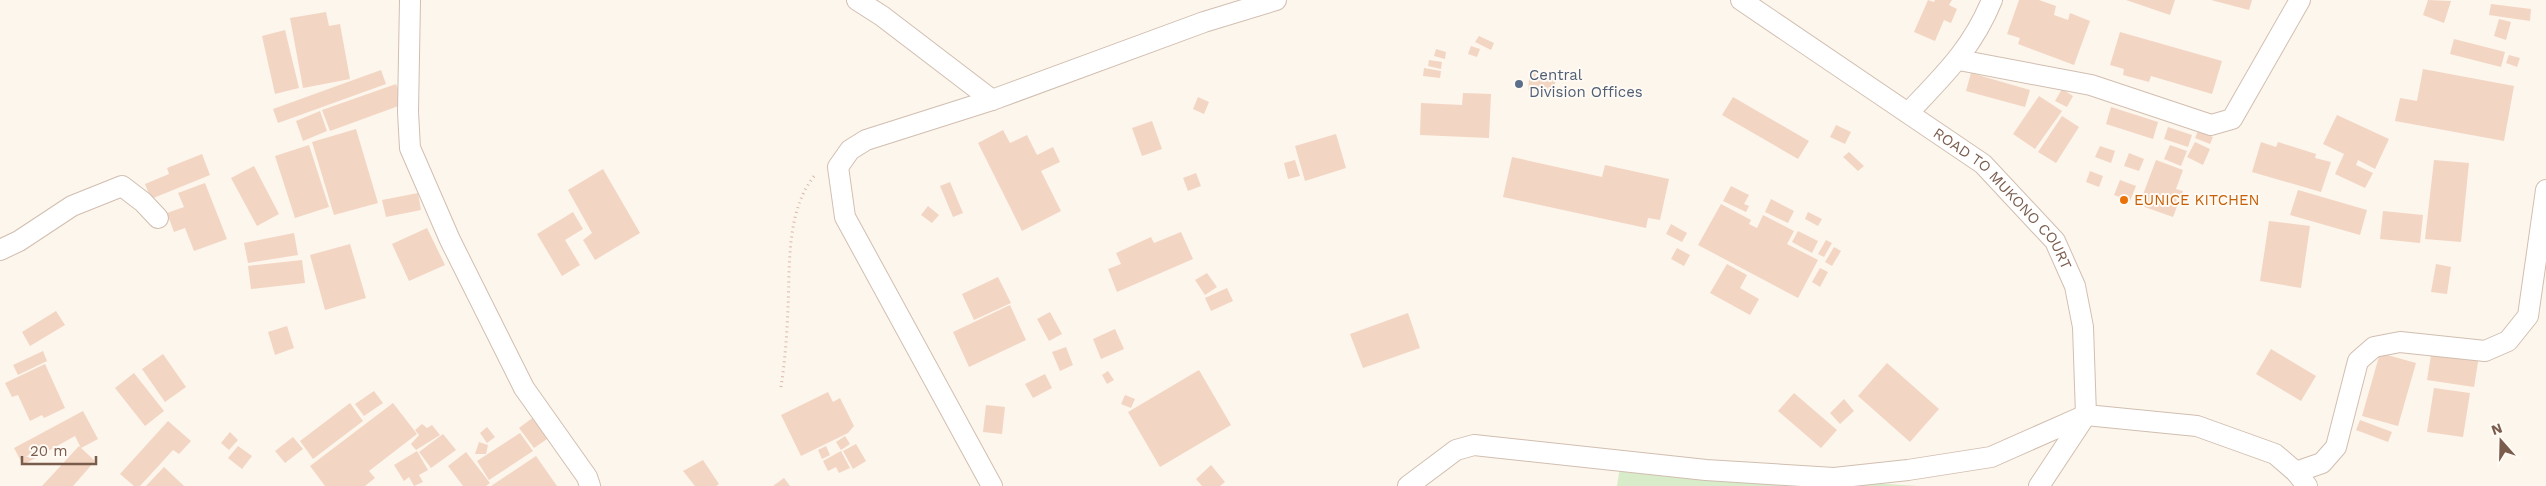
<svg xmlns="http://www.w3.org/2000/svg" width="2546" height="486" font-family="'Work Sans',sans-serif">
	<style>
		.green { fill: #d8ecc9 }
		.building { fill: #f3d5c3 }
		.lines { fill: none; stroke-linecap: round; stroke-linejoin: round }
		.street-casing { stroke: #d1beb0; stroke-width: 22 }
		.path { stroke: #d9b8a5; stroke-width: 3; stroke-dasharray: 1 4; stroke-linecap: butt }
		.street { stroke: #fff; stroke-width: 20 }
		.service-dot { fill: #5c6f8a; stroke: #fffaf3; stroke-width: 2 }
		.food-dot { fill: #e8710a; stroke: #fffaf3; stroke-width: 2 }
		.labels { text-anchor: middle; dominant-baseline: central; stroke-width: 4; stroke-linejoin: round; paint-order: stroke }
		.service-label { font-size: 15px; fill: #4e5e75; stroke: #fffaf3; text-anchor: start }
		.food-label { font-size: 15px; fill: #c56008; stroke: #fffaf3; text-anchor: start }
		.street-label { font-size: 15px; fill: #7a5c4d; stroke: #fffaf3 }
	</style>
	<rect width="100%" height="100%" fill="#fdf6ec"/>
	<path class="green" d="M1620,467L1918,486H1617Z"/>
	<path class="building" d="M1928,0L1934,2L1935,0H1952L1949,5L1957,9L1951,23L1944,20L1935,41L1914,32Z
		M2019,0H2039L2056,6L2054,15L2068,20L2070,13L2090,21L2074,65L2018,44L2020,38L2007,34Z
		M2126,0H2175L2170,15Z
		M2211,0H2252L2249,10Z
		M2428,0L2451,1L2444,23L2423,15Z
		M2491,4L2531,9L2530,21L2489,15Z
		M326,12L329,26L340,24L350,79L303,88L290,18Z
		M2499,19L2511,22L2506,40L2494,36Z
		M285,30L299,88L275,94L262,36Z
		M2120,32L2222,61L2212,94L2151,76L2149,82L2123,75L2124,69L2110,65Z
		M1479,36L1494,43L1491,50L1475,42Z
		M2454,39L2505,52L2501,67L2450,54Z
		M1471,46L1480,49L1477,57L1468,54Z
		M1436,49L1446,52L1445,59L1434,56Z
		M2509,55L2520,58L2517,67L2506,63Z
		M1429,60L1442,62L1441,69L1428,66Z
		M1424,68L1441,71L1440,78L1423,76Z
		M2423,69L2514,86L2504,141L2395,121L2400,98L2417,101Z
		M381,70L386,84L278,123L273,109Z
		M1530,71L1556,74L1554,93L1528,90Z
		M1971,73L2030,90L2025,107L1966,91Z
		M396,84L404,104L330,131L322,110Z
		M2062,89L2073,96L2067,107L2055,101Z
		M1463,93L1491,94L1489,138L1420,135L1421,103L1462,105Z
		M2039,96L2062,111L2035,149L2013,134Z
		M1198,97L1209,102L1204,114L1193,109Z
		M1733,97L1809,141L1798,159L1722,115Z
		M2111,107L2158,122L2153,139L2106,124Z
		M320,111L327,131L303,141L296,121Z
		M2337,115L2389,139L2375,169L2358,160L2356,165L2373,173L2365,188L2335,174L2344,154L2323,144Z
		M2062,116L2079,127L2056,163L2038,152Z
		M1152,121L1162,149L1142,156L1132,128Z
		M1836,125L1851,132L1845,144L1830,137Z
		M2168,127L2192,135L2188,147L2164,139Z
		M356,129L378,203L334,215L312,142Z
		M1003,130L1010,143L1027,135L1037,155L1053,147L1060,162L1041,171L1061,211L1022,231L978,143Z
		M2198,131L2213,137L2210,144L2195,138Z
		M1336,134L1346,168L1305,181L1295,146Z
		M2195,142L2210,149L2203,165L2187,157Z
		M2261,142L2276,147L2278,142L2316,154L2315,158L2331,162L2321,192L2252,172Z
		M309,145L329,207L295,218L275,156Z
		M2170,145L2187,151L2181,166L2164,159Z
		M2100,146L2115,151L2111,163L2095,157Z
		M1849,152L1864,166L1858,171L1843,157Z
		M2129,153L2144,159L2139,171L2124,166Z
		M202,154L210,175L151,199L145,184L169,174L167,168Z
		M1512,157L1602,177L1605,165L1669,179L1660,220L1648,218L1646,228L1503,197Z
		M1295,160L1300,176L1288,179L1284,163Z
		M2156,160L2183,170L2176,189L2183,191L2173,217L2139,205Z
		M2434,160L2469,163L2461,242L2425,239Z
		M254,166L279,214L257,226L231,178Z
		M603,169L640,233L595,260L583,240L592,233L568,190Z
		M2090,171L2103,176L2099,187L2086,182Z
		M1196,173L1201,186L1188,191L1183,178Z
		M2120,180L2136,186L2130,201L2114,195Z
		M950,182L963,213L953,217L940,186Z
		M205,183L227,239L194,251L185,228L174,232L167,213L184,207L178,193Z
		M1731,186L1749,195L1744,204L1749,206L1746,212L1723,201Z
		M2298,190L2367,210L2360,235L2290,215Z
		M418,193L421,210L386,217L382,200Z
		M1771,199L1794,211L1788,223L1765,212Z
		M1721,204L1751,220L1749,224L1757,228L1763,215L1794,231L1787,244L1818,260L1798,298L1698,245Z
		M928,206L939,215L932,223L921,215Z
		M2383,211L2423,215L2420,243L2380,239Z
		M573,212L583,229L565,240L580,265L562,276L537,234Z
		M1808,212L1822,219L1818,226L1805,219Z
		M2269,221L2310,226L2301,288L2260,281Z
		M1671,224L1687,233L1682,242L1666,234Z
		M427,228L445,265L409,281L392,244Z
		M1798,231L1818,241L1812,253L1792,242Z
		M1181,232L1193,259L1117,292L1108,269L1121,264L1116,253L1151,237L1154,243Z
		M294,233L298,255L248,263L244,243Z
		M1826,240L1832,243L1824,257L1818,254Z
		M350,244L366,298L325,310L310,255Z
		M1834,247L1841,251L1832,266L1825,262Z
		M1677,248L1690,255L1684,266L1671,259Z
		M302,260L305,283L251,289L248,266Z
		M1727,264L1747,275L1740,288L1759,299L1750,315L1710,293Z
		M2436,264L2451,267L2447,294L2431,292Z
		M1820,268L1828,272L1820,287L1812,282Z
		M1207,273L1217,287L1205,295L1195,280Z
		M998,277L1011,303L974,320L962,294Z
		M1227,288L1233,301L1211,311L1205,298Z
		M1010,305L1026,340L969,367L953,332Z
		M56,311L65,325L30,346L22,332Z
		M1050,312L1062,334L1049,341L1037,319Z
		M1408,313L1420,348L1363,368L1350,334Z
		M287,326L294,348L275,355L268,332Z
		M1115,329L1124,349L1101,359L1093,339Z
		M1066,347L1073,365L1060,371L1052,352Z
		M2271,349L2316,376L2301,401L2256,374Z
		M2432,349L2479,356L2474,387L2427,380Z
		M43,351L47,361L18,375L13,365Z
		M2380,353L2416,363L2398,426L2362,416Z
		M163,354L186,387L165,402L142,369Z
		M1887,363L1939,409L1910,442L1858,396Z
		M45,364L65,408L44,418L42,415L30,421L18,395L12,397L5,383Z
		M1199,370L1231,425L1160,467L1128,412Z
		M1108,371L1114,380L1107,384L1102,375Z
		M134,373L164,411L145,426L115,388Z
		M1045,374L1052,388L1033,398L1025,384Z
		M2434,388L2470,393L2463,437L2427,432Z
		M374,391L383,403L364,416L355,404Z
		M828,392L833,402L840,398L854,426L848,433L801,456L781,415Z
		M1794,393L1837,430L1821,448L1778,411Z
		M1125,395L1135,399L1131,408L1121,404Z
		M1844,399L1854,411L1840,424L1830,413Z
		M350,403L363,421L313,459L300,441Z
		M393,403L417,434L369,471L375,478L365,486H325L310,466Z
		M986,405L1005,407L1002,434L983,432Z
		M83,411L98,439L81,448L75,436L23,465L14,448Z
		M535,416L550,437L534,448L519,428Z
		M2360,420L2392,432L2388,442L2356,430Z
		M168,421L191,441L179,454L173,450L140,486H134L120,474Z
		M422,424L427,428L432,425L440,435L416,450L411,444L419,435L415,430Z
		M487,427L495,437L487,443L480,433Z
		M230,432L238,440L229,450L221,443Z
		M520,433L533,451L489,480L477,461Z
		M443,434L456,450L431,468L419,452Z
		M845,436L850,444L841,450L836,442Z
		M293,437L303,449L285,463L275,451Z
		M479,442L488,445L486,454H475Z
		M856,444L866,461L853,469L843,451Z
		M79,446L95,461L73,486H42Z
		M238,446L252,456L242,469L228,458Z
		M826,446L830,455L822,459L818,450Z
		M417,451L428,470L419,475L423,482L414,486L409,477L404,481L394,465Z
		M841,451L850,468L839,473L836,467L828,471L823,461Z
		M466,452L490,483L486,486H463L448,466Z
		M536,456L557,486H491Z
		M703,460L719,484L716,486H695L683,471Z
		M1211,465L1225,482L1220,486H1202L1196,479Z
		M164,467L184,486H146Z
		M784,478L790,486H773Z"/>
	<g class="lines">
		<defs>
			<g id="street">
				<path d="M410,0L408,112L410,148L450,240L524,388L587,477L590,486"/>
				<path d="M857,0L882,16L992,100"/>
				<path id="s1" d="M1741,0L1983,164L2055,241L2075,286L2083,327L2086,415L2039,486"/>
				<path d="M1959,60L2091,85L2211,125L2232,119L2300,0"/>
				<path d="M1908,113C1943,76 1972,49 1992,0"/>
				<path d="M0,250L19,241L72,206L122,186L143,202L158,218"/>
				<path d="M2296,472L2322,463L2336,447L2358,361L2374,347L2400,342L2485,351L2508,341L2528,316L2546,190"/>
				<path d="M992,486L845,217L838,167L850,150L866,140L992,100L1204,22L1276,0"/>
				<path d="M1408,486L1456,450L1474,445L1706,470L1834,478L1908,470L1991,457L2086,415L2197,426L2275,454L2296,472L2307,486"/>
			</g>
		</defs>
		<use href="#street" class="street-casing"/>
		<path class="path" d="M781,387C785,361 787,334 788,307C790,265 786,208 816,174"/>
		<use href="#street" class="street"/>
	</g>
	<circle class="service-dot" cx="1519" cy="84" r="5"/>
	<circle class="food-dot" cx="2124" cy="200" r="5"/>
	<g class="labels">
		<g class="service-label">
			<text x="1529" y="75">Central<tspan x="1529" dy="17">Division Offices</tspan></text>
		</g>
		<g class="food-label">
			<text x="2134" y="200">EUNICE KITCHEN</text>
		</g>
		<g class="street-label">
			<text stroke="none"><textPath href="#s1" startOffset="331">ROAD TO MUKONO COURT</textPath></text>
		</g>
	</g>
	<g transform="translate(2501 441) rotate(340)" stroke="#fffaf3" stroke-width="4" paint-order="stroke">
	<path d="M0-4L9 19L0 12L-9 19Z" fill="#7a5c4d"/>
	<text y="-8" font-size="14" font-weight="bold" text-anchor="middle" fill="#7a5c4d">N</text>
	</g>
	<path d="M22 456v8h74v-8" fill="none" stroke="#7a5c4d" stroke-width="2.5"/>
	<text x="30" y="456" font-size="15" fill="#7a5c4d" stroke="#fffaf3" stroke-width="4" paint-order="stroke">20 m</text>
</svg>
